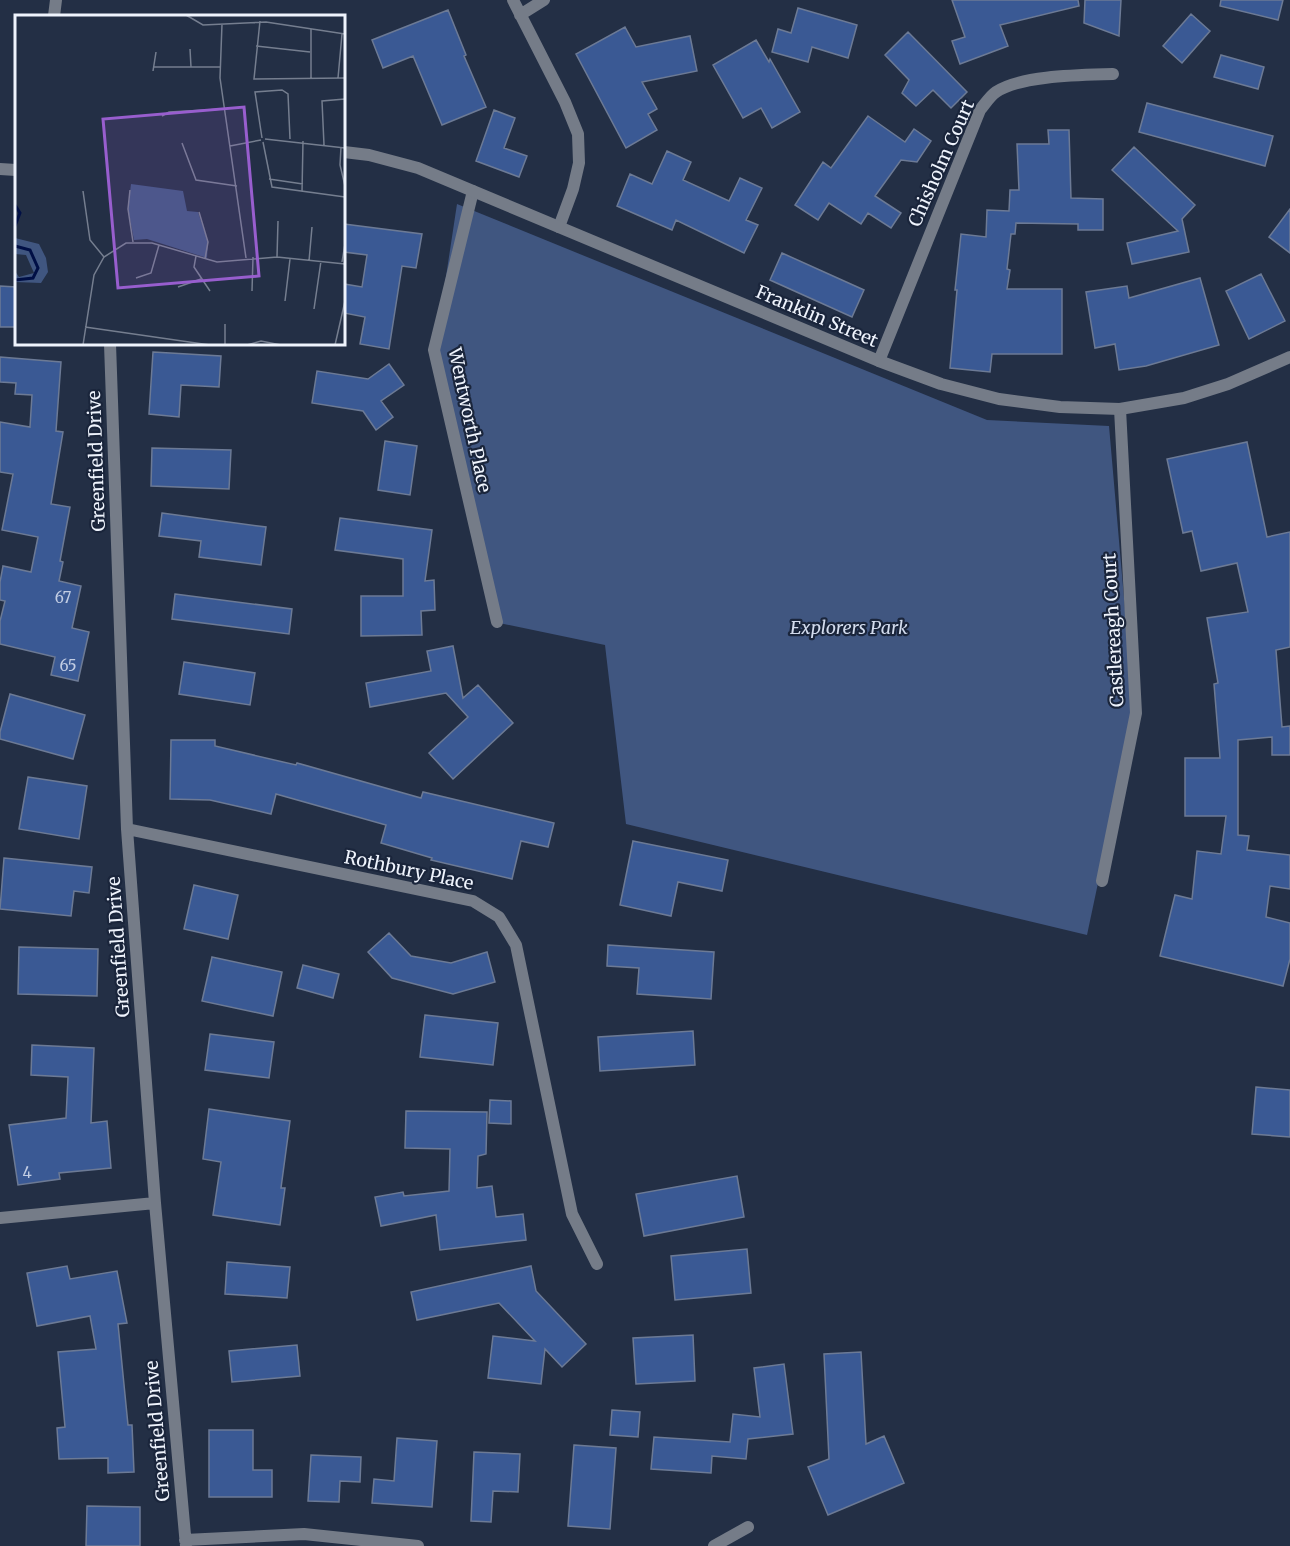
<svg xmlns="http://www.w3.org/2000/svg" width="1290" height="1546" font-family="Merriweather,serif">
	<style>
		.green { fill: #405680 }
		.building { fill: #3a5994; stroke: #6c7a95; stroke-width: 1.5 }
		.lines { fill: none; stroke-linecap: round; stroke-linejoin: round }
		.minor { stroke: #757c88; stroke-width: 12 }
		.tertiary { stroke: #757c88; stroke-width: 12 }
		.labels { text-anchor: middle; dominant-baseline: central; stroke-width: 4.5; stroke-linejoin: round; paint-order: stroke }
		.number-label { font-size: 15px; fill: #c2cde3 }
		.street-label { font-size: 18px; fill: #eff4fd; stroke: #1a253b }
		.park-label { font-size: 18px; font-style: italic; fill: #d3dcee; stroke: #1a253b }
		.inset-river { fill: none; stroke: #000f45; stroke-width: 3 }
		.inset-road { fill: none; stroke: #757e8f; stroke-width: 1.5 }
		.view { fill: #985ece; fill-opacity: 0.15; stroke: #985ece; stroke-width: 3 }
		.inset-edge { fill: none; stroke: #eff4fd; stroke-width: 3 }
	</style>
	<rect width="100%" height="100%" fill="#232f45"/>
	<path class="green" d="M457,204L987,420L1109,426L1134,713L1087,935L626,824L605,645L499,623L435,349Z"/>
	<path class="building" d="M952,0H1078L1079,6L1000,25L1008,46L960,64L952,41L965,37Z
		M1085,0H1121L1119,36L1084,23Z
		M1221,0H1283L1278,20L1220,6Z
		M798,8L857,25L848,58L812,47L808,62L772,52L778,29L791,33Z
		M448,10L466,55L464,56L486,107L442,125L413,56L383,68L372,40Z
		M1191,14L1210,31L1182,63L1163,46Z
		M625,27L636,47L690,36L697,71L642,82L657,109L648,114L657,130L626,148L576,54Z
		M908,32L967,92L951,108L933,90L916,106L902,93L909,80L885,55Z
		M756,40L769,62L770,59L800,112L772,128L761,108L743,118L713,65Z
		M1221,55L1264,67L1258,89L1214,77Z
		M1147,103L1273,136L1265,166L1139,132Z
		M494,110L515,118L504,148L527,156L519,177L476,161Z
		M868,116L905,142L914,129L931,141L917,162L901,160L875,196L901,213L891,228L868,213L861,224L829,203L818,220L795,205L823,162L831,168Z
		M1048,130H1069L1071,198L1103,199V230H1078V224L1016,223L1015,234H1011L1007,269L1010,270L1007,289H1062V354H992L990,372L950,368L957,290H955L961,234L986,237L987,210L1009,211L1010,190H1019L1017,144H1049Z
		M1134,147L1195,205L1182,219L1189,252L1132,264L1127,243L1178,231L1112,170Z
		M667,151L691,162L683,180L729,201L740,178L762,188L746,220L758,225L744,253L676,220L672,230L617,206L630,174L652,184Z
		M1290,209V253L1269,237Z
		M344,224L422,234L416,268L402,266L389,349L360,344L365,317L344,313V284L362,287L367,255L344,252Z
		M782,253L864,290L852,317L770,280Z
		M1261,274L1285,321L1249,339L1226,291Z
		M1200,278L1219,345L1146,366L1119,370L1115,344L1095,348L1086,292L1127,286L1129,298Z
		M0,286L16,287V327H0Z
		M153,352L221,356L219,387L181,385L179,417L149,414Z
		M0,357L61,362L56,431L63,432L51,504L70,507L60,561L63,562L59,581L81,586L72,628L89,632L78,681L51,675L55,657L0,644V621L5,601L0,600V582L3,566L31,572L38,537L2,530L13,474L0,472V422L30,427L32,395L15,394L16,383L0,382Z
		M389,364L404,385L381,401L393,417L376,430L363,411L312,403L317,371L368,379Z
		M385,441L417,446L410,495L378,490Z
		M1247,442L1267,537L1290,532V647L1276,650L1282,727L1290,726V755H1272V737L1238,740V835L1249,836L1247,850L1290,855V889L1270,886L1266,917L1290,923V959L1283,986L1160,956L1175,895L1192,899L1197,851L1221,854L1226,816H1185V758H1220L1214,684L1218,683L1207,618L1248,612L1237,563L1201,571L1192,531L1183,533L1167,459Z
		M152,448L231,450L229,489L151,486Z
		M162,513L266,527L261,565L199,557L201,541L159,536Z
		M340,518L432,530L425,581L434,580L435,610L421,611L422,635L361,636V596H403V559L335,550Z
		M175,594L292,609L289,634L172,619Z
		M453,646L463,698L478,685L513,723L453,779L429,753L468,717L446,693L370,707L366,683L431,671L427,651Z
		M184,662L255,673L250,705L179,694Z
		M10,694L85,715L73,759L0,739V732Z
		M171,740H215V746L296,765L297,763L421,798L423,792L554,823L548,847L521,841L512,879L431,860L432,858L381,843L386,825L276,794L271,814L210,800L170,799Z
		M28,777L87,786L79,839L19,829Z
		M633,841L728,860L722,891L678,882L671,916L620,905Z
		M4,858L92,867L89,893L74,891L71,916L0,909Z
		M194,885L238,895L228,939L184,929Z
		M389,933L411,956L451,963L487,952L495,982L453,994L392,978L368,952Z
		M608,945L714,952L711,999L637,994L639,968L607,966Z
		M19,947L98,949L97,996L18,994Z
		M212,957L282,972L273,1016L202,1001Z
		M303,965L339,974L333,998L297,988Z
		M425,1015L498,1023L493,1065L420,1057Z
		M693,1031L695,1065L600,1071L598,1037Z
		M210,1034L274,1042L269,1078L205,1070Z
		M32,1045L94,1048L91,1123L107,1121L111,1168L59,1173L60,1179L18,1185L9,1125L66,1118L68,1077L31,1075Z
		M1256,1087L1290,1090V1137L1252,1134Z
		M490,1100L511,1101V1124L489,1123Z
		M209,1109L290,1121L281,1188H285L280,1225L213,1215L221,1162L203,1159Z
		M406,1111L487,1112L486,1154L478,1156L477,1188L492,1186L496,1217L523,1214L526,1240L440,1250L436,1215L381,1226L375,1197L403,1192L404,1196L449,1191L450,1149L405,1148Z
		M737,1176L744,1217L644,1236L636,1194Z
		M747,1249L751,1293L675,1300L671,1256Z
		M227,1262L290,1267L287,1298L225,1294Z
		M67,1266L70,1279L117,1271L127,1323L118,1324L128,1425H132L134,1472L108,1473V1458L59,1459L57,1428L65,1427L58,1352L96,1349L90,1316L37,1326L27,1273Z
		M531,1266L536,1291L586,1344L562,1367L545,1349L541,1384L488,1378L493,1336L535,1341L499,1303L417,1320L411,1292Z
		M693,1335L695,1381L636,1384L633,1338Z
		M297,1345L300,1376L232,1382L229,1351Z
		M861,1352L866,1444L884,1436L904,1483L828,1515L808,1467L829,1459L824,1354Z
		M784,1364L793,1434L748,1439L746,1459L712,1456L711,1473L651,1469L654,1437L730,1442L733,1414L760,1417L754,1368Z
		M612,1410L640,1412L638,1437L610,1435Z
		M209,1430H253V1470H272V1497H209Z
		M397,1438L437,1441L432,1507L372,1503L374,1479L394,1481Z
		M574,1445L616,1448L610,1529L568,1526Z
		M474,1452L520,1454L518,1492L493,1491L491,1522L471,1521Z
		M311,1455L361,1457L360,1482L340,1481L339,1502L308,1501Z
		M87,1506L140,1507V1546H86Z"/>
	<g class="lines">
		<path class="minor" d="M513,0L565,102L578,134L579,163L573,189L559,227
			M520,15L544,0
			M54,16L56,0
			M473,191L434,350L497,622
			M110,344L127,829L155,1203L186,1546
			M879,361L980,110C985,104 990,96 996,92C1021,75 1083,75 1113,74
			M127,829L473,901L499,917L516,945L572,1214L597,1264
			M1102,881L1136,713L1120,409
			M0,1218L155,1203
			M185,1540L304,1534L418,1546
			M714,1546L748,1527"/>
		<path class="tertiary" d="M344,152L369,155L418,168L879,361L941,384L999,399L1060,407L1120,409L1184,398L1228,384L1290,357
			M0,169L16,170"/>
	</g>
	<g class="labels">
		<g class="number-label">
			<text x="63" y="597">67</text>
			<text x="68" y="665">65</text>
			<text x="27" y="1172">4</text>
		</g>
		<g class="street-label">
			<text transform="translate(941 163) rotate(-66)">Chisholm Court</text>
			<text transform="translate(817 316) rotate(23)">Franklin Street</text>
			<text transform="translate(470 420) rotate(78)">Wentworth Place</text>
			<text transform="translate(96 461) rotate(-92)">Greenfield Drive</text>
			<text transform="translate(1113 630) rotate(-93)">Castlereagh Court</text>
			<text transform="translate(409 870) rotate(12)">Rothbury Place</text>
			<text transform="translate(118 947) rotate(-94)">Greenfield Drive</text>
			<text transform="translate(157 1431) rotate(-95)">Greenfield Drive</text>
		</g>
		<g class="park-label">
			<text x="849" y="627">Explorers Park</text>
		</g>
	</g>
	<g transform="translate(15 15)">
		<rect width="330" height="330" fill="#232f45"/>
		<path d="M116,169L168,176L172,196L183,197L193,227L192,243L132,224L119,225L113,194ZM0,223L24,229L31,243L33,257L26,268L0,267V256L4,262L19,258L11,240L0,239Z" fill="#405680"/>
		<path class="inset-river" d="M0,190L5,198L0,211M0,231L15,235L23,253L18,263L0,265"/>
		<path class="inset-road" d="M171,0L188,10L251,7L330,19M245,6L239,64L330,63M207,9L205,63L231,243M296,14V63M241,31L295,37M175,34L176,52M139,52H205M138,56L141,37M323,63L327,19M147,101L154,97L209,94M247,123L240,77L267,75L273,79L275,124M250,124L330,133M248,127L257,172L330,182M167,128L181,165L222,171M309,130L307,86L330,84M215,131L246,125M326,132L325,150L330,171M254,164L288,169M115,175L113,194L118,227M68,176L75,225L89,242M287,177L288,126M184,197L193,227L190,244M181,241L179,252L195,276M262,242L263,206M294,246L297,212M327,247L330,229M121,263L136,258L144,230M163,272L186,264M237,276L238,242M270,286L275,244M299,294L306,246M210,309V330M70,312L195,330M68,330L79,260L89,242L111,228H137L202,247L262,242L330,249M232,330L246,326L266,330M320,330L330,286"/>
		<path class="view" d="M229,92L244,261L103,273L88,104Z"/>
		<rect width="330" height="330" class="inset-edge"/>
	</g>
</svg>
